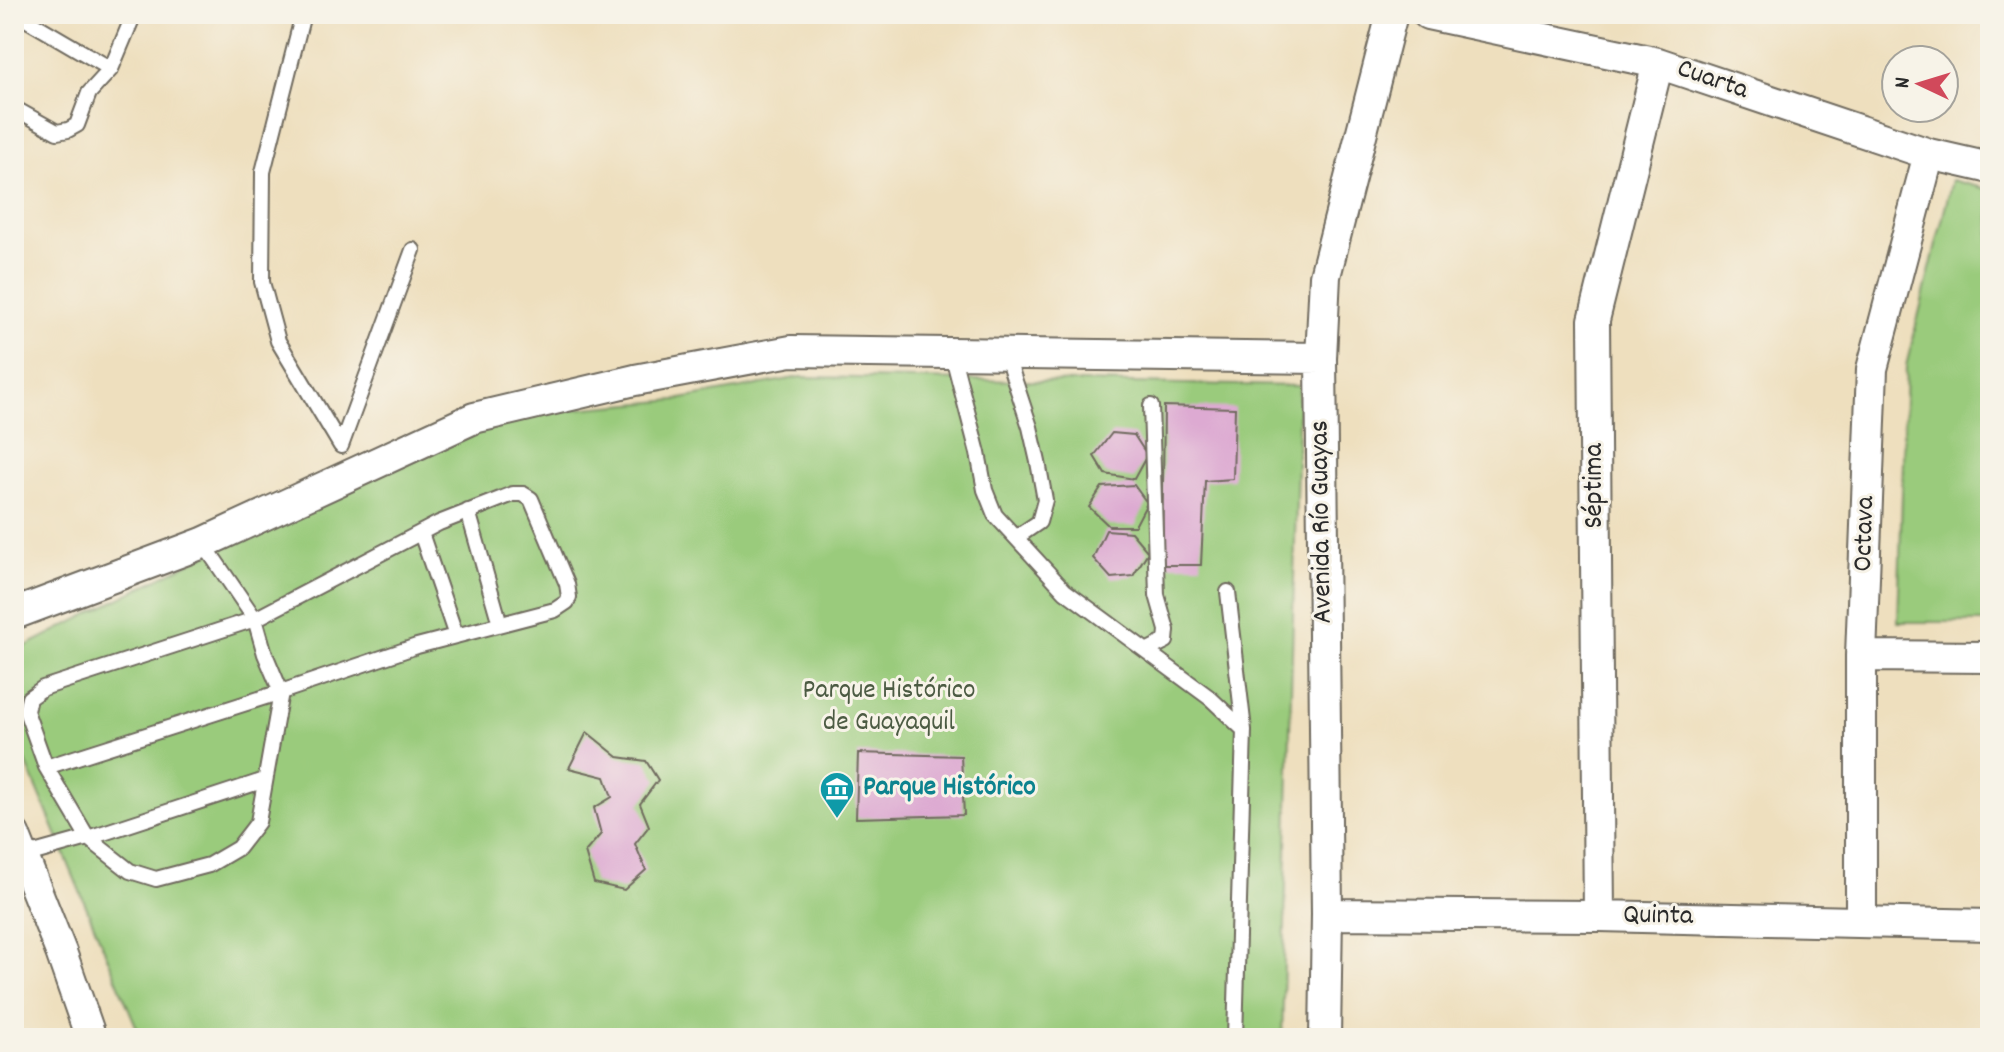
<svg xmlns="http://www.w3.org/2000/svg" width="2004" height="1052" font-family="Dekko,sans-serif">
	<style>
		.green { fill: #9acb7b; stroke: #627b53; stroke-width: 2 }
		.building { fill: #ddaad2 }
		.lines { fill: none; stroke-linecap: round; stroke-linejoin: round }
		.lane-casing { stroke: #6f6a5e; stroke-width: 18 }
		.street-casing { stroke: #6f6a5e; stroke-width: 34 }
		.lane { stroke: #fff; stroke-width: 14 }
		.street { stroke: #fff; stroke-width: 30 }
		.labels { text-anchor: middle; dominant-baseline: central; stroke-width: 6; stroke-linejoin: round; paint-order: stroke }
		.street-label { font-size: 28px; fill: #2b2b2b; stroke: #f7f3e8 }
		.park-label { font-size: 28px; fill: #4c5b43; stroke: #f7f3e8 }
		.culture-label { font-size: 28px; font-weight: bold; fill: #0d838f; stroke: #f7f3e8; text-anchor: start }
	</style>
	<rect width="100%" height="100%" fill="#f7f3e8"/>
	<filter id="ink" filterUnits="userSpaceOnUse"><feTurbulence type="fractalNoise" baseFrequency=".0125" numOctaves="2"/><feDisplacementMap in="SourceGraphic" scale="16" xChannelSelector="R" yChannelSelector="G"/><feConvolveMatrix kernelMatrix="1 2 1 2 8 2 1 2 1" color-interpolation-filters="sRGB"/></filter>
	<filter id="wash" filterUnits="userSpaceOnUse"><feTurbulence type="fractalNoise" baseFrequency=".006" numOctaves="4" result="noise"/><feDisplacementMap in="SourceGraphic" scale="32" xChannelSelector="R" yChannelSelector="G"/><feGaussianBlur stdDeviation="1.8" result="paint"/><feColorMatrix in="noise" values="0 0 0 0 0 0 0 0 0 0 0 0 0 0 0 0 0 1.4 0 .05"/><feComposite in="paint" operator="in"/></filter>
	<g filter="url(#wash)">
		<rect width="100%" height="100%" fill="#eedfbe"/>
		<path class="green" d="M1952,180L1990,190V622H1898L1906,366Z
			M801,377L1299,386L1282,1038H141L14,733V652L474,418L676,400Z"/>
		<g id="blocks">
			<path class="building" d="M1164,406L1235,408L1233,479L1205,481L1201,565H1162Z
				M1112,433L1134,435L1147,455L1134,479L1105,474L1094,456Z
				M1134,485L1147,503L1135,526H1109L1089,507L1102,487Z
				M1106,530L1131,532L1148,552L1133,576L1111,578L1093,558Z
				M587,732L618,757L646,761L658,780L640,804L649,826L635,844L646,870L624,890L594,883L585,852L601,834L594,808L612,797L605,777L569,768Z
				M858,753L961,756L964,815L856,818Z"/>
		</g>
	</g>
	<g filter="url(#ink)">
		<use href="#blocks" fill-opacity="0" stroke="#6f6a5e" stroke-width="2"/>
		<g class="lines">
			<defs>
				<path id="lane" d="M17,14L111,69
					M303,14L263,172L262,282L278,341L341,446L413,250
					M14,108L57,132L68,130L77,125L89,93L111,69L134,14
					M952,353L978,453L985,490L995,515L1065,591L1210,698L1244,730L1235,1038
					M1006,354L1030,427L1038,462L1045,500L1039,522L1017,537
					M468,511L500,624
					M421,533L456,636
					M1228,592L1244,730
					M1146,651L1166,641L1167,630L1157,595L1151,406
					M46,767L281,692L265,654L255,619L43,688L29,698L26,711L46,767L88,838L265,780
					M23,856L88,838L130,871L156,879L209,865L238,848L258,822L281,692L417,646L555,610L567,602L569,597L567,584L531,499L523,494H513L439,523L255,619L203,543"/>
				<path id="street" d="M1428,14L1658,63L1929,154L1990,168
					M14,614L203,543L474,418L635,380L791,351L1321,358
					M1861,656L1990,657
					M14,834L61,952L91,1038
					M1327,914L1599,916L1990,925
					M1599,916L1594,320L1658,63
					M1861,922V656L1872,369L1929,154
					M1325,1038L1327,914L1321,358L1325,276L1392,14"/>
			</defs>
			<use href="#lane" class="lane-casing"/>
			<use href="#street" class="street-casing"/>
			<use href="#lane" class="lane"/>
			<use href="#street" class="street"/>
		</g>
	</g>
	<defs>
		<symbol id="museum-pin" viewBox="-11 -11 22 30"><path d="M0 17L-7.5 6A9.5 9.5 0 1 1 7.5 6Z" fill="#0f9aa8" stroke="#f7f3e8"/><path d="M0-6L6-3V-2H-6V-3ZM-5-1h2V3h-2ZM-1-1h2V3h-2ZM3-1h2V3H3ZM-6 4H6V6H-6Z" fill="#fff"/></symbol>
	</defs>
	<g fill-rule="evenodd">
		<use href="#museum-pin" x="817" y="769" width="40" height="54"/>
	</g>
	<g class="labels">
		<g class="street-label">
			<text transform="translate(1712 81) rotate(19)">Cuarta</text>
			<text transform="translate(1596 486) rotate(-90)">Séptima</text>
			<text transform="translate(1323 522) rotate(-91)">Avenida Río Guayas</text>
			<text transform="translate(1866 534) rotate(-88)">Octava</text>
			<text transform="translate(1658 917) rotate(1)">Quinta</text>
		</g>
		<g class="park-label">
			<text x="889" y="692">Parque Histórico<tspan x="889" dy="32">de Guayaquil</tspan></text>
		</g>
		<g class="culture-label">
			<text x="863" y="789">Parque Histórico</text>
		</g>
	</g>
	<rect width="2004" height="1052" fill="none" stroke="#f7f3e8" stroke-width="48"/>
	<g transform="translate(1920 84) rotate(274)"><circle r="38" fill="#f7f3e8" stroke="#a5a39c" stroke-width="2"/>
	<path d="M0-6L14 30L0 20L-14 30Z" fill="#d1495b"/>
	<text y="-12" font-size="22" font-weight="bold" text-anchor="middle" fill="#2b2b2b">N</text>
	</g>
</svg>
